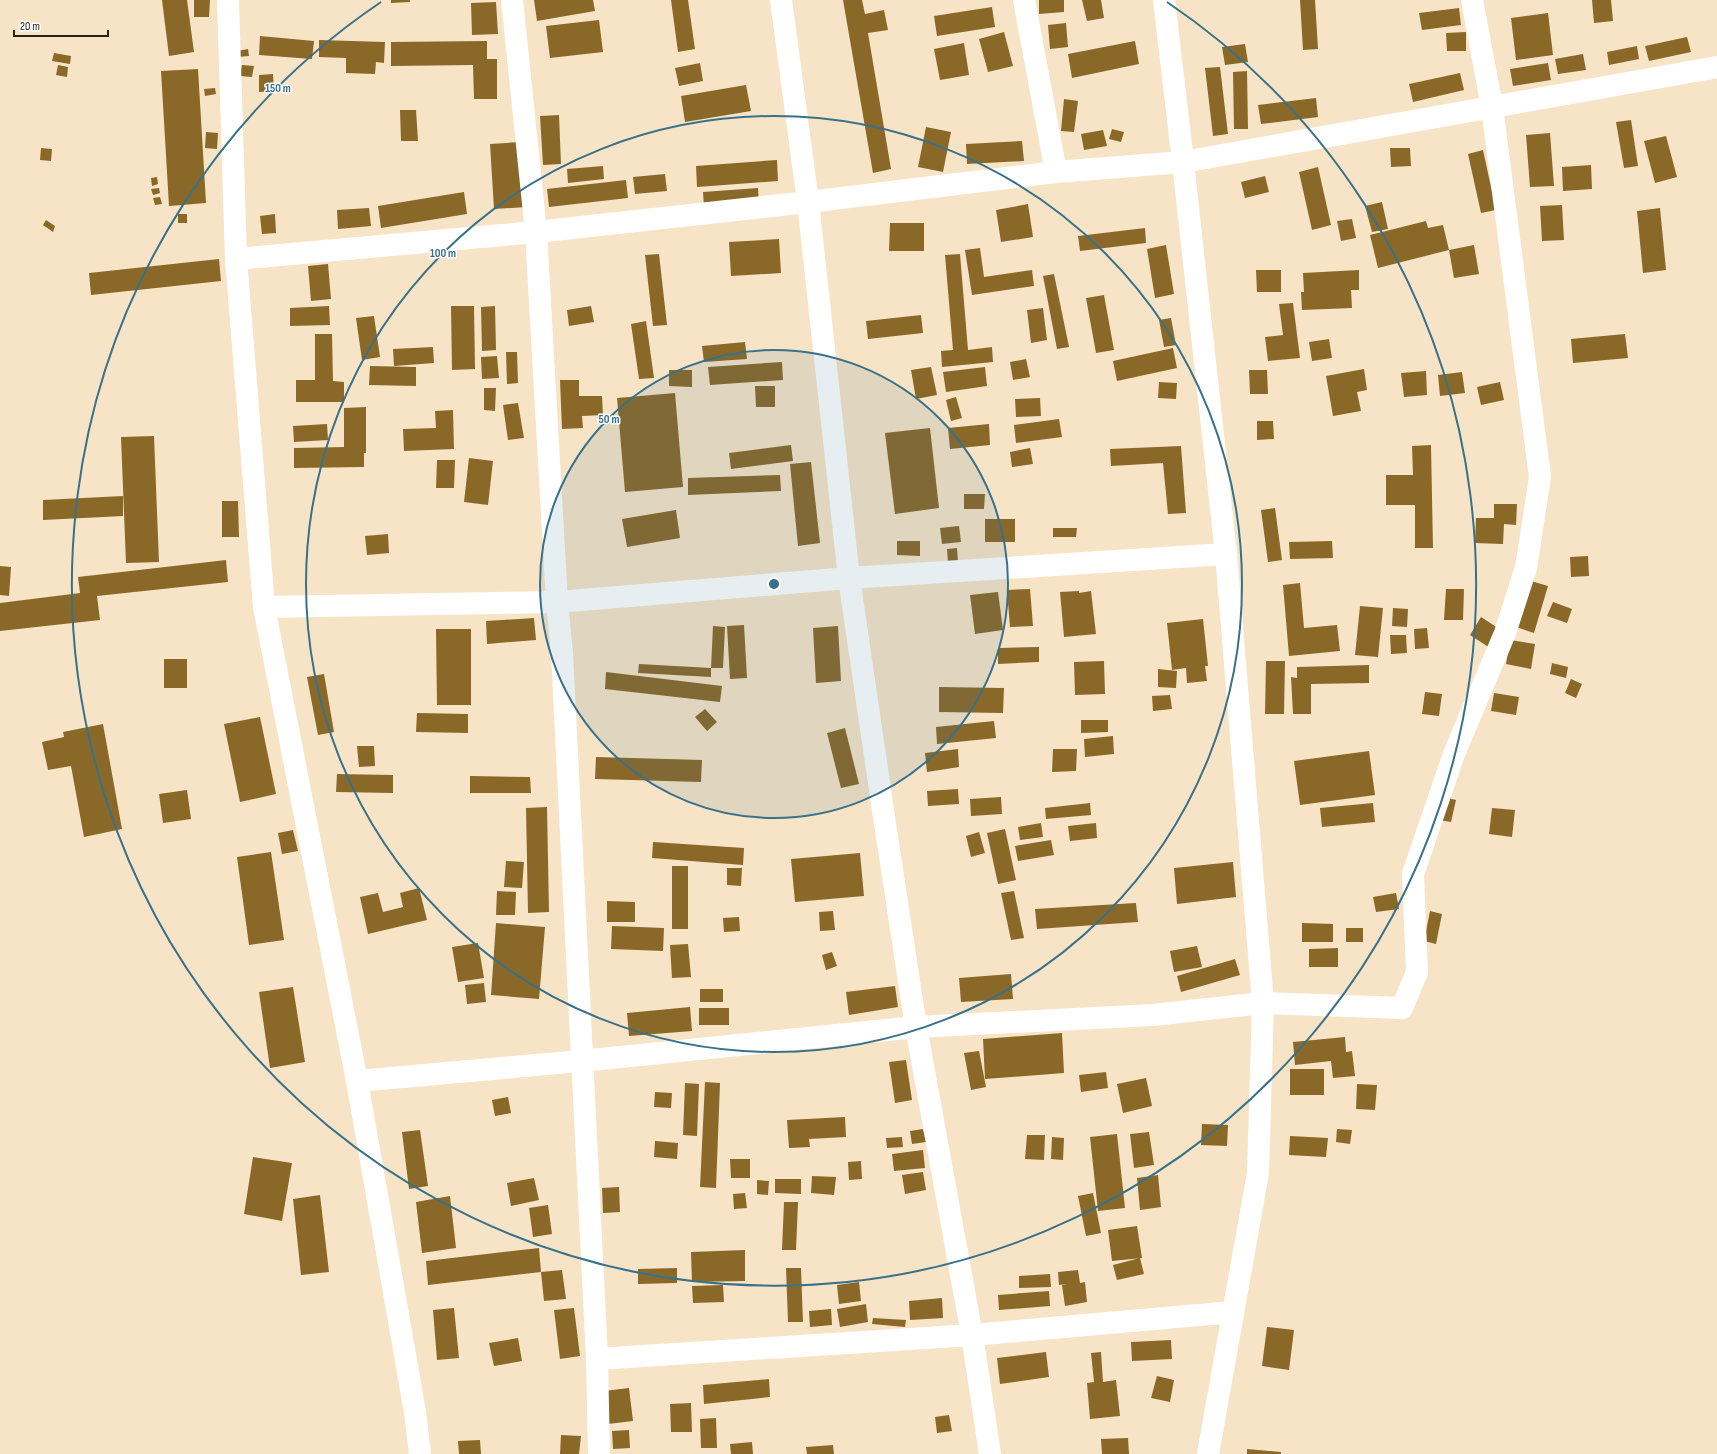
<svg xmlns="http://www.w3.org/2000/svg" width="1717" height="1454" font-family="'Sofia Sans Condensed',sans-serif">
	<style>
		.building { fill: #8a6828 }
		.lines { fill: none; stroke-linecap: round; stroke-linejoin: round }
		.minor { stroke: #fff; stroke-width: 22 }
		.tertiary { stroke: #fff; stroke-width: 22 }
		.ring { fill: none; stroke: #38718a; stroke-width: 2 }
		.centre { fill: #38718a; stroke: #fff; stroke-width: 2 }
		.ring-label { font-size: 12px; text-anchor: middle; font-weight: bold; fill: #38718a; stroke: #fff; stroke-width: 3; stroke-linejoin: round; paint-order: stroke }
	</style>
	<rect width="100%" height="100%" fill="#f7e4c6"/>
	<path class="building" d="M162,0H187L194,52L169,56Z
		M194,0H210L209,17H194Z
		M391,0H410V2L391,3Z
		M534,0H593L595,11L537,21Z
		M671,0H688L695,49L678,52Z
		M843,0H862L865,14L884,10L888,30L868,33L891,169L873,173Z
		M1039,0H1064V12L1039,14Z
		M1082,0H1101L1104,18L1087,21Z
		M1300,0H1315L1318,49L1303,50Z
		M1592,0H1611L1613,21L1594,23Z
		M496,2L498,34L472,35L471,3Z
		M992,7L995,27L937,36L934,16Z
		M1459,8L1461,25L1422,30L1419,13Z
		M1548,13L1553,55L1516,60L1511,18Z
		M599,20L603,52L550,58L546,26Z
		M1066,23L1068,47L1050,49L1048,25Z
		M1004,32L1013,66L988,72L979,39Z
		M1466,32V51H1447L1446,33Z
		M260,36L314,41L312,59L259,55Z
		M1687,37L1691,52L1649,61L1645,46Z
		M319,40L385,42L384,63L376,62L375,74L346,73V58L319,57Z
		M487,41V59H497V99H474L473,65L391,66V42Z
		M1135,41L1139,64L1072,78L1068,54Z
		M964,43L969,75L940,80L934,49Z
		M1245,44L1248,62L1225,65L1222,47Z
		M1637,46L1639,59L1609,65L1607,52Z
		M248,49L249,56L237,57V51Z
		M54,53L71,56L70,64L52,61Z
		M1583,54L1586,70L1558,74L1555,59Z
		M700,63L703,81L679,86L675,68Z
		M1548,63L1551,80L1513,86L1510,69Z
		M58,65L68,67L67,77L56,75Z
		M242,65L254,66L252,77L240,76Z
		M1220,67L1228,134L1213,136L1205,68Z
		M198,69L206,203L169,206L161,71Z
		M1247,71L1248,129H1234L1233,72Z
		M1460,73L1464,90L1413,102L1409,84Z
		M273,74L274,91L259,92V75Z
		M746,85L751,111L685,122L681,96Z
		M215,88L216,94L205,96L204,89Z
		M1316,98L1318,117L1261,124L1258,105Z
		M1064,99L1078,101L1074,132L1061,131Z
		M400,110H416L418,141H401Z
		M559,115L561,164L543,165L540,116Z
		M1631,120L1638,166L1624,168L1616,122Z
		M926,127L951,132L943,172L918,167Z
		M1112,129L1124,132L1121,142L1109,139Z
		M1103,130L1107,146L1084,150L1081,134Z
		M206,132L218,133L217,149L205,148Z
		M1550,133L1554,186L1530,187L1526,135Z
		M1666,136L1677,177L1655,183L1644,141Z
		M1022,141L1024,161L967,164L966,144Z
		M521,142L526,207L494,209L490,144Z
		M41,148L52,149L51,161L40,160Z
		M1390,148H1410L1411,166L1391,167Z
		M1483,150L1496,210L1481,213L1468,154Z
		M777,160L778,181L697,187L696,166Z
		M1591,165L1592,189L1563,191L1562,167Z
		M603,166L604,179L568,183L567,169Z
		M1318,167L1331,225L1312,230L1299,172Z
		M665,174L667,191L635,194L633,177Z
		M1265,176L1269,192L1245,198L1241,182Z
		M157,177L158,184L152,186L151,178Z
		M626,180L628,198L549,207L547,189Z
		M159,188L160,193L153,195L151,189Z
		M758,188L759,203L704,207L703,192Z
		M464,192L467,214L381,228L378,206Z
		M160,197L162,204L155,205L153,198Z
		M1382,202L1388,229L1372,232L1365,206Z
		M1028,204L1033,237L1001,242L996,210Z
		M1562,205L1564,240L1542,241L1540,206Z
		M369,208L371,226L338,229L337,210Z
		M1660,208L1666,270L1643,273L1637,211Z
		M178,214H187V223H178Z
		M275,214L276,233L262,234L260,216Z
		M1352,219L1356,238L1341,241L1337,221Z
		M46,220L55,226L53,232L43,225Z
		M1426,221L1428,228L1443,225L1449,250L1378,268L1370,235Z
		M890,223H924V251H889Z
		M1145,228L1146,243L1080,251L1078,236Z
		M779,239L781,273L731,276L729,242Z
		M1166,245L1174,294L1155,298L1147,249Z
		M1474,245L1479,274L1454,278L1449,250Z
		M980,248L984,277L1032,270L1034,286L972,295L965,250Z
		M659,254L667,325L653,326L645,255Z
		M960,254L968,350L992,347L993,362L942,367L941,351L953,350L945,255Z
		M219,259L221,281L91,295L89,273Z
		M328,264L331,299L311,301L308,266Z
		M1256,270H1281V292H1257Z
		M1359,270V290H1351L1352,308L1302,310L1301,292H1304L1303,273Z
		M1054,274L1069,347L1057,349L1043,276Z
		M1104,295L1114,350L1096,353L1086,298Z
		M1293,303L1300,358L1268,361L1265,337L1283,335L1279,304Z
		M329,306L330,325L290,326V308Z
		M451,306H474L475,369L452,370Z
		M495,306L496,350L482,351L481,307Z
		M591,306L594,322L569,326L567,310Z
		M1043,308L1047,340L1031,343L1027,310Z
		M921,315L923,333L868,339L866,321Z
		M374,316L380,357L362,360L356,318Z
		M1171,318L1176,345L1164,347L1159,320Z
		M646,321L654,378L639,379L631,324Z
		M315,334H332L333,381L344,382V402H296V380H315Z
		M1625,334L1628,358L1573,363L1571,339Z
		M1329,339L1332,358L1312,361L1309,342Z
		M745,342L747,359L704,362L702,346Z
		M433,347L434,363L394,366L393,349Z
		M1173,348L1177,368L1117,381L1113,361Z
		M506,352H517L518,383L507,384Z
		M497,356L499,378L482,379L481,357Z
		M1026,359L1030,377L1013,380L1010,362Z
		M782,362L783,380L710,385L708,367Z
		M370,366L416,367V386L369,385Z
		M931,367L937,395L916,399L911,370Z
		M985,367L987,386L946,392L943,372Z
		M1364,369L1367,390L1357,392L1361,411L1333,416L1326,376Z
		M669,370H692V387L669,386Z
		M1249,370H1267L1268,394H1250Z
		M1426,371L1427,395L1404,397L1401,373Z
		M1462,372L1465,393L1440,396L1438,375Z
		M560,380H579V396H602L603,415L582,416L583,428L562,429Z
		M1159,382L1177,383L1176,399L1158,398Z
		M1500,382L1504,400L1481,405L1477,387Z
		M755,386H775V407H756Z
		M484,388H496L495,411L484,410Z
		M675,393L683,487L625,492L617,398Z
		M956,397L962,418L951,421L946,400Z
		M1040,398L1041,416L1016,417L1015,399Z
		M518,403L524,438L508,440L503,405Z
		M366,407V453H364V467L294,468V448L344,447V408Z
		M453,410L454,449L404,451L403,429L436,428L435,411Z
		M1059,419L1062,437L1016,443L1014,425Z
		M1257,421H1273L1274,439L1257,440Z
		M327,424L328,440L294,442L293,426Z
		M989,424L990,445L950,449L948,428Z
		M930,428L939,508L895,514L885,433Z
		M154,436L159,562L126,563L121,437Z
		M791,445L793,461L731,469L729,453Z
		M1431,445L1433,548H1415V505H1386V475H1413L1412,446Z
		M1181,446L1186,513L1168,514L1163,463L1111,466L1110,449Z
		M1030,448L1033,464L1012,467L1010,452Z
		M469,458L493,461L488,505L464,502Z
		M437,460H455L454,488H436Z
		M811,462L820,543L798,546L790,464Z
		M780,475L781,491L688,495V478Z
		M964,494H985L984,509H964Z
		M123,496V516L43,520V500Z
		M222,501H238L239,537H222Z
		M1494,504H1517L1516,525L1504,524L1503,544L1475,543L1476,518H1494Z
		M1275,508L1282,560L1268,562L1261,510Z
		M676,510L680,538L627,547L622,519Z
		M985,519H1015V542H985Z
		M959,526L961,542L942,544L940,528Z
		M1053,528H1077L1076,537H1053Z
		M388,534L389,553L367,555L365,536Z
		M897,541H920V556L897,555Z
		M1332,541L1333,558L1290,559L1289,542Z
		M957,548L958,562L948,563L947,549Z
		M1588,556L1589,576L1571,577L1570,557Z
		M226,560L228,582L97,596L100,620L0,631V603L80,593L78,577Z
		M0,566L11,567L9,596L0,595Z
		M1531,581L1548,586L1534,633L1516,627Z
		M1300,583L1304,628L1337,625L1340,651L1289,656L1283,585Z
		M1030,589L1033,626L1010,627L1007,590Z
		M1446,589H1464L1463,620H1444Z
		M1079,591V593L1091,591L1096,634L1064,637L1060,592Z
		M998,592L1003,630L975,634L970,595Z
		M1553,602L1572,609L1567,623L1547,616Z
		M1360,606L1383,608L1378,657L1355,655Z
		M1393,608L1408,609L1407,627L1392,626Z
		M1481,617L1501,630L1490,648L1470,635Z
		M534,618L536,640L487,644L486,621Z
		M1203,619L1208,666H1205L1207,681L1187,683L1186,668L1172,670L1167,623Z
		M744,625L747,678L730,679L727,626Z
		M713,626L725,627L723,668H711Z
		M838,626L841,681L816,683L813,628Z
		M1427,628L1429,648L1415,649L1414,629Z
		M436,629H471V705H437Z
		M1390,635H1406L1407,653L1391,654Z
		M1510,640L1535,644L1531,669L1506,664Z
		M1039,647V662L998,664V648Z
		M164,659H187V688H164Z
		M1104,661L1105,694L1075,695L1074,662Z
		M1266,661H1285L1284,714H1265Z
		M1552,663L1568,667L1566,678L1550,674Z
		M639,664L711,668V677L638,673Z
		M1369,665V683L1311,684V714H1293L1291,677L1297,678V667Z
		M1158,669L1177,671L1176,688L1158,687Z
		M606,672L722,686L720,702L605,689Z
		M324,674L334,732L318,735L307,677Z
		M1571,679L1582,684L1576,698L1565,693Z
		M939,687L1004,688L1003,713L939,712Z
		M1425,692L1442,694L1439,716L1422,714Z
		M1494,693L1519,697L1516,715L1491,711Z
		M1170,695L1172,709L1153,711L1152,696Z
		M705,709L717,722L707,731L695,717Z
		M417,713L468,714V733L416,732Z
		M260,717L276,794L240,802L224,724Z
		M1081,720H1108V732L1081,733Z
		M994,721L996,738L937,744L936,727Z
		M103,724L122,829L84,837L71,766L48,770L42,742L64,737L63,732Z
		M845,728L859,784L841,788L827,733Z
		M1113,736L1114,754L1085,757L1084,739Z
		M357,746H374L375,766L359,767Z
		M958,749L959,767L927,772L925,753Z
		M1053,749H1077L1076,771L1052,772Z
		M1369,751L1375,795L1300,805L1294,761Z
		M596,757L702,760L701,782L595,779Z
		M337,774L393,775V793L336,792Z
		M470,776L530,777L531,793H470Z
		M958,789L959,804L928,806L927,791Z
		M187,790L191,819L163,823L159,794Z
		M1001,797L1002,814L971,816L970,799Z
		M1444,797L1456,800L1451,822L1439,820Z
		M1090,803L1091,815L1046,819L1045,808Z
		M1373,803L1375,822L1322,827L1320,808Z
		M547,807L549,912L528,913L526,808Z
		M1492,808L1515,810L1512,837L1489,834Z
		M1041,823L1043,837L1020,840L1018,827Z
		M1096,823L1097,838L1070,841L1068,826Z
		M1005,829L1016,880L998,884L987,833Z
		M293,830L298,851L282,854L278,833Z
		M979,832L985,853L971,857L966,836Z
		M1051,840L1054,855L1018,861L1015,846Z
		M653,842L744,848L743,865L652,858Z
		M271,852L284,940L249,945L237,857Z
		M860,853L864,896L795,902L791,859Z
		M506,861L524,862L522,888L504,887Z
		M1233,862L1236,897L1177,904L1174,868Z
		M672,866H688V929H672Z
		M727,868H742L741,886L727,885Z
		M419,888L427,920L368,934L360,897L378,893L383,912L403,907L400,893Z
		M497,891L516,892L515,915H496Z
		M1014,891L1024,938L1011,940L1001,893Z
		M1396,893L1399,909L1376,912L1373,897Z
		M607,901L635,902V922H607Z
		M1136,903L1138,922L1037,929L1035,909Z
		M833,911L835,930L820,931L819,912Z
		M1430,911L1442,914L1436,944L1424,941Z
		M739,917L740,931L724,932L723,918Z
		M496,923L545,927L539,999L491,995Z
		M1302,923L1333,924V942H1302Z
		M612,926L664,928L663,951L611,949Z
		M1346,928H1363V942H1346Z
		M478,943L484,978L458,982L452,947Z
		M688,944L691,977L672,978L670,945Z
		M1197,946L1202,967L1174,972L1170,951Z
		M1338,948V967H1309V949Z
		M832,952L837,966L826,970L822,955Z
		M1235,959L1240,975L1181,992L1177,976Z
		M1011,974L1013,999L961,1002L959,978Z
		M484,983L486,1002L467,1004L465,985Z
		M895,986L898,1007L849,1015L846,992Z
		M293,987L305,1062L270,1068L259,992Z
		M700,989H723V1002H700Z
		M690,1007L692,1031L629,1036L627,1013Z
		M699,1008H729V1025H699Z
		M1062,1033L1064,1073L985,1079L983,1039Z
		M1345,1037L1346,1052L1352,1051L1355,1076L1333,1078L1331,1061L1295,1065L1293,1042Z
		M979,1051L986,1087L971,1090L964,1053Z
		M906,1060L912,1100L895,1103L889,1062Z
		M1290,1069H1324V1095H1290Z
		M1106,1072L1108,1088L1081,1092L1079,1075Z
		M1146,1078L1152,1106L1123,1113L1117,1084Z
		M705,1082L720,1083L716,1188L700,1187Z
		M685,1083L699,1084L697,1136L683,1135Z
		M1357,1084L1377,1085L1375,1110L1356,1109Z
		M655,1092L672,1093L671,1108L654,1107Z
		M508,1097L511,1113L495,1116L492,1100Z
		M845,1117L846,1137L809,1139L810,1147L789,1148L787,1120Z
		M1202,1124L1228,1125L1227,1146L1201,1145Z
		M923,1129L926,1142L912,1144L910,1131Z
		M1337,1129L1352,1130L1350,1144L1336,1142Z
		M420,1130L428,1186L409,1189L402,1132Z
		M1149,1132L1154,1165L1134,1168L1130,1134Z
		M1117,1134L1125,1208L1098,1211L1090,1137Z
		M1027,1135H1045L1044,1160L1025,1159Z
		M1290,1136L1328,1138L1326,1157L1289,1155Z
		M902,1137L903,1147L887,1148L886,1138Z
		M1052,1137L1064,1138L1063,1160L1051,1159Z
		M655,1141L678,1143L677,1159L654,1157Z
		M923,1150L925,1168L894,1171L892,1154Z
		M253,1157L292,1163L282,1221L244,1214Z
		M730,1159H750V1178H731Z
		M861,1161L862,1179L849,1180L848,1162Z
		M923,1172L926,1190L905,1194L902,1175Z
		M1158,1175L1161,1207L1140,1210L1137,1178Z
		M812,1176L836,1177L834,1195L811,1193Z
		M534,1178L539,1200L511,1206L507,1183Z
		M775,1179H801V1194L775,1193Z
		M757,1180L769,1181L768,1195L757,1194Z
		M619,1187L620,1212L603,1213L602,1188Z
		M745,1193L747,1208L734,1209L733,1194Z
		M1093,1193L1101,1233L1086,1236L1078,1196Z
		M320,1195L329,1272L301,1275L293,1199Z
		M450,1196L456,1248L422,1253L416,1202Z
		M784,1202H798L796,1250H782Z
		M548,1205L552,1234L533,1237L529,1208Z
		M1137,1226L1142,1258L1112,1261L1108,1230Z
		M539,1248L541,1272L562,1270L566,1299L544,1301L541,1272L428,1285L426,1261Z
		M745,1250V1281L692,1282L691,1252Z
		M1140,1258L1144,1274L1117,1280L1113,1265Z
		M677,1268V1283L638,1284V1269Z
		M786,1268H801L803,1322H788Z
		M1078,1270L1080,1283L1085,1282L1087,1302L1065,1306L1062,1285L1067,1284L1059,1285L1058,1272Z
		M1050,1274L1051,1287L1019,1288V1276Z
		M859,1282L861,1301L839,1304L837,1285Z
		M723,1285L724,1302L693,1303L692,1286Z
		M1049,1291L1050,1306L999,1310L998,1295Z
		M942,1298L943,1318L910,1320L909,1301Z
		M866,1304L868,1322L840,1327L837,1309Z
		M454,1308L459,1358L437,1360L433,1310Z
		M574,1308L580,1356L560,1359L554,1310Z
		M831,1309L832,1325L810,1327L809,1311Z
		M873,1318L906,1320L905,1327L872,1324Z
		M1267,1327L1294,1330L1289,1370L1262,1366Z
		M518,1338L522,1361L494,1366L489,1343Z
		M1171,1340L1172,1359L1132,1361L1131,1342Z
		M1046,1352L1049,1377L1000,1384L997,1358Z
		M1101,1352L1103,1382L1116,1380L1120,1416L1090,1419L1087,1383L1094,1382L1091,1353Z
		M1157,1376L1174,1380L1170,1402L1151,1398Z
		M769,1379L770,1397L704,1404L703,1385Z
		M629,1388L633,1421L608,1424L604,1391Z
		M691,1403L692,1432H671L670,1404Z
		M949,1415L952,1431L937,1433L935,1417Z
		M716,1418L717,1448H701L700,1419Z
		M629,1430L630,1448L613,1449L612,1431Z
		M561,1435L581,1436L579,1454H560Z
		M1128,1438L1129,1454H1102L1101,1439Z
		M480,1440L481,1454H459L458,1441Z
		M752,1442L753,1454H731L730,1444Z
		M833,1445L834,1454H807L806,1447Z
		M1247,1449L1281,1452V1454H1247Z"/>
	<g class="lines">
		<path class="minor" d="M228,0L236,259L264,607L357,1081L415,1412L420,1454
			M512,0L536,232L557,602L562,653L597,1359L599,1454
			M781,0L808,202L849,578L884,817L916,1027L972,1335L990,1454
			M1024,0L1056,172
			M236,259L536,232L808,202L1056,172L1183,162L1717,67
			M264,607L557,602L849,578L1226,554
			M357,1081L581,1061L916,1027L1153,1015L1263,1003L1402,1008L1417,972L1413,874L1454,754L1505,633L1526,568L1540,477L1492,107L1472,0
			M597,1359L972,1335L1233,1312"/>
		<path class="tertiary" d="M1164,0L1183,162L1226,554L1263,1003L1258,1173L1208,1454"/>
	</g>
	<circle cx="774" cy="584" r="234" fill="#38718a" fill-opacity=".12"/>
	<g class="ring">
		<circle cx="774" cy="584" r="234"/>
		<circle cx="774" cy="584" r="468"/>
		<path d="M1167 2A702 702 0 1 1 381 2"/>
	</g>
	<circle cx="774" cy="584" r="6" class="centre"/>
	<g class="ring-label">
		<text x="278" y="92">150 m</text>
		<text x="443" y="257">100 m</text>
		<text x="609" y="423">50 m</text>
	</g>
	<path d="M14 30v6h94v-6" fill="none" stroke="#292217" stroke-width="2"/>
	<text x="20" y="30" font-size="12" fill="#292217" stroke="#ffffff" stroke-width="3" paint-order="stroke">20 m</text>
</svg>
